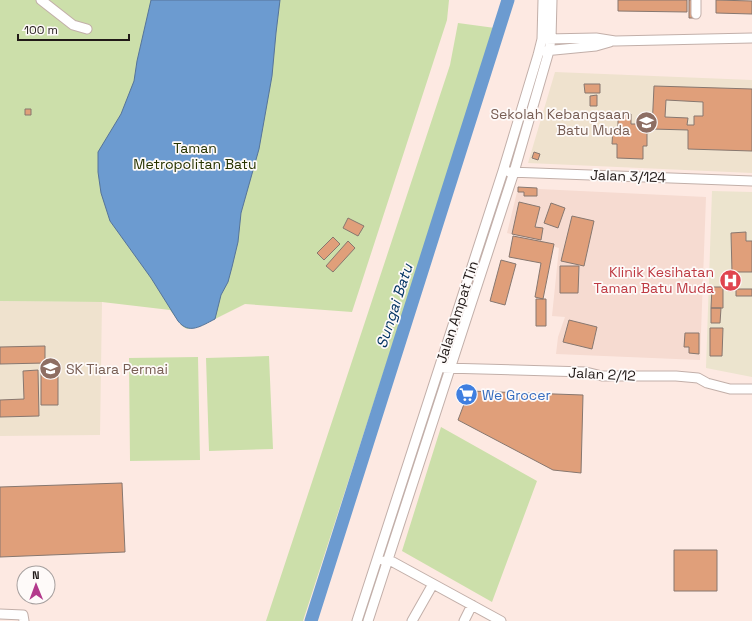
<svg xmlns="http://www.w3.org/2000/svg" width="752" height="621" font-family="'Space Grotesk',sans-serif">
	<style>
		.built { fill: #f6dbd1 }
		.education { fill: #efe2ce }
		.medical { fill: #ece4ce }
		.green { fill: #ccdfaa }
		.water { fill: #6c9bd0; stroke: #567499 }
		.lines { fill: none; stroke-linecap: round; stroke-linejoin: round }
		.river { stroke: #6c9bd0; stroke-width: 13 }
		.building { fill: #e09f7a; stroke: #87776f; fill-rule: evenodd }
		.minor-casing { stroke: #c2afa9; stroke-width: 11 }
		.minor { stroke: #fff; stroke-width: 9 }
		.labels { text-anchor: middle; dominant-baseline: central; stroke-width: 3.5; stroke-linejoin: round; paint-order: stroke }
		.education-label { font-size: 14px; fill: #785e54; stroke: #fefaf9; text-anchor: end }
		.park-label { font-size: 14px; fill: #273401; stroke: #fefaf9 }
		.street-label { font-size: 14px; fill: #211a18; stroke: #fefaf9 }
		.health-label { font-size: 14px; fill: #be3a42; stroke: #fefaf9; text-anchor: end }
		.shop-label { font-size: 14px; fill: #366cbe; stroke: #fefaf9; text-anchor: start }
		.water-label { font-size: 15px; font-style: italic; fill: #003362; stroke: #fefaf9 }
	</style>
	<rect width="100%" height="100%" fill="#fde9e2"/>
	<path class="built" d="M518,188L706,197L700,360L556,354L558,337L565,317L552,316L559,248L507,233Z"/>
	<path class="education" d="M555,72L752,80V173L528,163Z
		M0,301L102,302L100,435L0,436Z"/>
	<path class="medical" d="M712,191L752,192V377L706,368Z"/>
	<path class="green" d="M0,0H449L447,20L352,312L245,304L207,323L197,327L187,329L182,326L170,310L102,302L0,301Z
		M458,23L495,28L303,621H266L450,65Z
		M269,356L273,449L209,451L206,358Z
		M198,357L200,460L130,461L129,358Z
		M441,427L537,481L492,602L402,551Z"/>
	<path class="water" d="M151,0H280L276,33L272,76L259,149L241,213L238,242L232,267L228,282L221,295L215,319C201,326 189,335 178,321L151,278L110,221L101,193L98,172V152L121,114L134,81L137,61Z"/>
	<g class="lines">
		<path class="river" d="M311,621L508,0"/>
	</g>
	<path class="building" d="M618,0H687V12L618,11Z
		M689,0H694V18H689Z
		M716,0L752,1V14L716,13Z
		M584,84H600V93H585Z
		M654,86L752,89V151L688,149V130L652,129ZM666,100L703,102V116H694V125H687L688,118L665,117Z
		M597,95V106H590V96Z
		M25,109H31V115H25Z
		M618,113L631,114V124H640V129H647V146H643V159L617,158V144H612L613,128H618Z
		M534,152L540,154L538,160L532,158Z
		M518,187L537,188V196H524V192H518Z
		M519,202L540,207L535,227L543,228L541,240L512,234Z
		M551,203L565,208L558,228L544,223Z
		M572,216L594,221L584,266L561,261Z
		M348,218L364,226L358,236L343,228Z
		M746,232V241H752V272H732L731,233Z
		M513,236L554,244L543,299L535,297L541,263L509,257Z
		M333,237L340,244L324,260L317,253Z
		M348,241L355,248L333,272L326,266Z
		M501,260L516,264L505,305L490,301Z
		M560,266H579L578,293H560Z
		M712,287H723V308H711Z
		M736,289H752V296H736Z
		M536,299H546V326H536Z
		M711,308H721L720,323H711Z
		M569,320L597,327L592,349L563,342Z
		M710,328H723L722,356H710Z
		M685,333H699V354L689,353V347H684Z
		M45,346V363L0,364V347Z
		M41,369H58V405H41Z
		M38,370L39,416L0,417V400L24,399L23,371Z
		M469,391L583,395L581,473L553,470L458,420Z
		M122,483L125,552L0,557V487Z
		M674,550H717V591H674Z"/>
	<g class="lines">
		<defs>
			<path id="minor" d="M41,0L73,25L87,29
				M696,14V0
				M546,39L596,38L615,41L752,38
				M544,51L596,46L610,42
				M509,172L752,181
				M444,368L586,372L602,376H676L698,378L707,383L730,389H752
				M384,561L388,560L393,562L501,621
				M0,614L23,615L24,621
				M357,621L503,171L538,55L542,39L543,0
				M368,621L514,172L549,51L551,39L552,0
				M412,621L433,584
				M464,621L472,605"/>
		</defs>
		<use href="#minor" class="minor-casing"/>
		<use href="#minor" class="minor"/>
	</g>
	<defs>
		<symbol id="school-disc" viewBox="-11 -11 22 22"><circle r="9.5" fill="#8d6e63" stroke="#fefaf9"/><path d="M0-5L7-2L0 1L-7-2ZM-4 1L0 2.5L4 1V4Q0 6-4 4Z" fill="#fff"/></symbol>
		<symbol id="hospital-disc" viewBox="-11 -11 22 22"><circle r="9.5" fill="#e0444e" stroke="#fefaf9"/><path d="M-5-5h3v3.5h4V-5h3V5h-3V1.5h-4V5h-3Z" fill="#fff"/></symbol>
		<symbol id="supermarket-disc" viewBox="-11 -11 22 22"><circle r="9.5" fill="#3f7fe0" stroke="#fefaf9"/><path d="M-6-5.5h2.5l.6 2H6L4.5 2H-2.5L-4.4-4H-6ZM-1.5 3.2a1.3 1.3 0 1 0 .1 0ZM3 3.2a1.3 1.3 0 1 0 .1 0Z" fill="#fff"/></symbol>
	</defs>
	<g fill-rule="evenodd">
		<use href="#school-disc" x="634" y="110" width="25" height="25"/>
		<use href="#hospital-disc" x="718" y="268" width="25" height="25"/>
		<use href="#school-disc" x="38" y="356" width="25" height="25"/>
		<use href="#supermarket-disc" x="454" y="382" width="25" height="25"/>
	</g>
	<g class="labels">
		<g class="education-label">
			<text x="630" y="114">Sekolah Kebangsaan<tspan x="630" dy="16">Batu Muda</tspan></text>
			<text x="66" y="369" text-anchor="start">SK Tiara Permai</text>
		</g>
		<g class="park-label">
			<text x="195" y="148">Taman<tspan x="195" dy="16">Metropolitan Batu</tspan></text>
		</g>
		<g class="street-label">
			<text transform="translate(628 176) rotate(2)">Jalan 3/124</text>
			<text transform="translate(457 312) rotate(-72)">Jalan Ampat Tin</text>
			<text transform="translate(602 374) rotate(3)">Jalan 2/12</text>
		</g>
		<g class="health-label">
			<text x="714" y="272">Klinik Kesihatan<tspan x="714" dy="16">Taman Batu Muda</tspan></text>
		</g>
		<g class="shop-label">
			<text x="482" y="395">We Grocer</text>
		</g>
		<g class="water-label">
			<text transform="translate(394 306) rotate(-72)">Sungai Batu</text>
		</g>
	</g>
	<g transform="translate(36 585) rotate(359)"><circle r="19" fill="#fefaf9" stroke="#a6a09f"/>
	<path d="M0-3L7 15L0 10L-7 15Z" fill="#b3398c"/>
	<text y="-6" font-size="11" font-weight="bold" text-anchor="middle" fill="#211a18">N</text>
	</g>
	<path d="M18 34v6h111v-6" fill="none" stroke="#211a18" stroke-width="2"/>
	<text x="24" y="34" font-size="12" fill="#211a18" stroke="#fefaf9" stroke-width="3" paint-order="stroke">100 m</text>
</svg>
